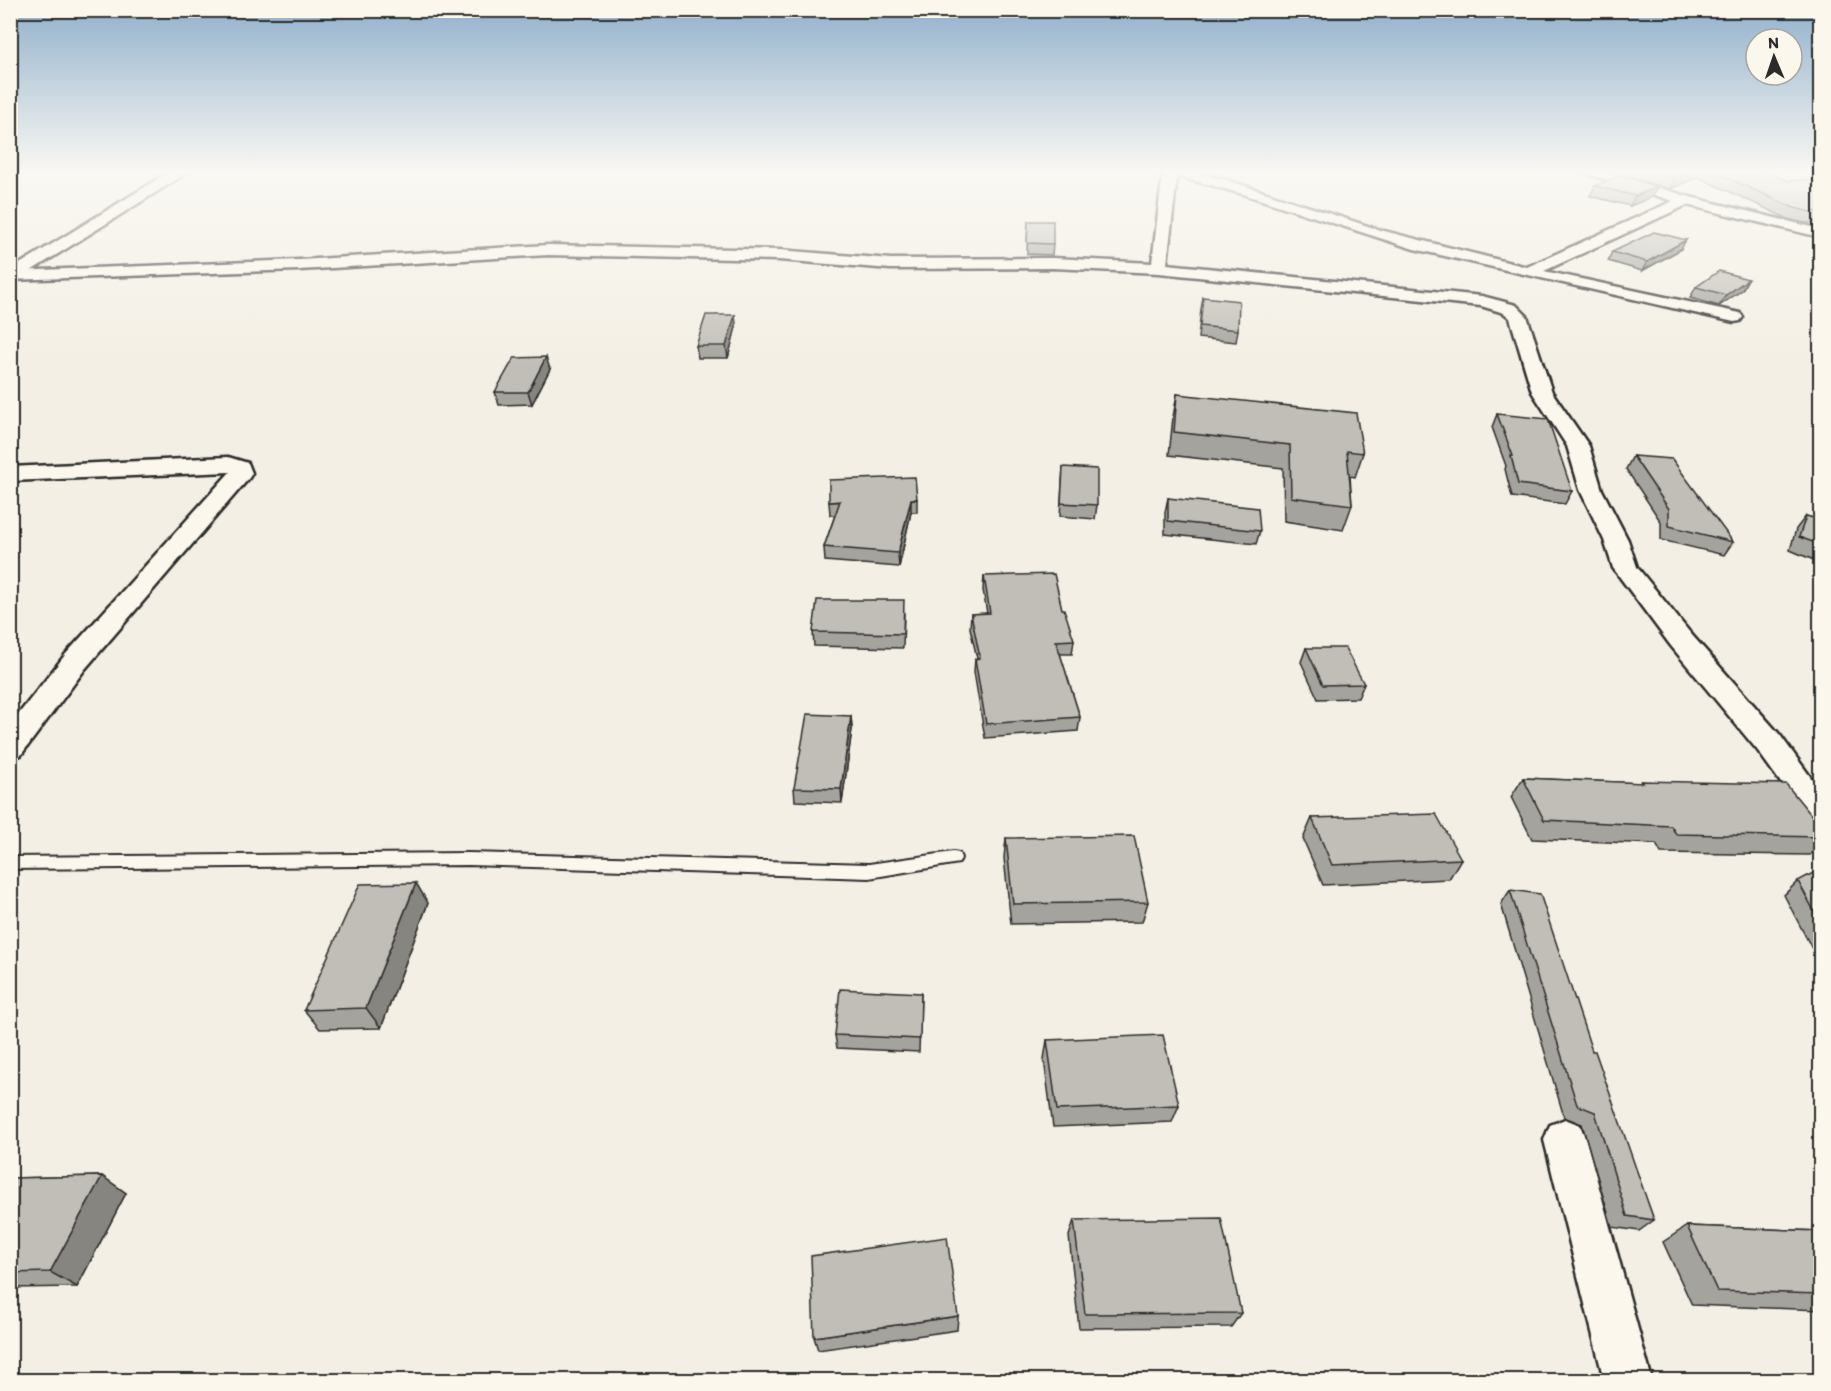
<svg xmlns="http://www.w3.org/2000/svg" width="1831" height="1391" font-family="Itim,sans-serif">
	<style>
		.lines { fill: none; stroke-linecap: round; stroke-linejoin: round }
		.service-casing { stroke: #2b2b2b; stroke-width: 4 }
		.minor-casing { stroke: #2b2b2b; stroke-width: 5 }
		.tertiary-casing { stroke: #2b2b2b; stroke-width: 5 }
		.service { fill: #fbf7ec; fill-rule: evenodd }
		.minor { fill: #fbf7ec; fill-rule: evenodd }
		.tertiary { fill: #fbf7ec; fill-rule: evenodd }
		.wall { fill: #a5a39d; stroke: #2b2b2b; stroke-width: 1.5 }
		.shaded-wall { fill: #86857f; stroke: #2b2b2b; stroke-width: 1.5 }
		.building { fill: #c0beb6; stroke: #2b2b2b; stroke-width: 1.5 }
	</style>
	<rect width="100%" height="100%" fill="#f3efe4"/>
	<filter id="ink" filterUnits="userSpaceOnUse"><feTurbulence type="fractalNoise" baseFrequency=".0167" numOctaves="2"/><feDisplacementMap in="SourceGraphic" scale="12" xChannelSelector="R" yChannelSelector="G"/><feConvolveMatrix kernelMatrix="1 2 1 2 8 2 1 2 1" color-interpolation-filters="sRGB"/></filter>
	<g filter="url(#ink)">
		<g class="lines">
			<defs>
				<path id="service" d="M953,852L959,853L961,858L959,863L869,878L469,865L10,869V857L469,853L869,864Z"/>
				<path id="minor" d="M1163,171H1190L1227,180L1380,230L1527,267L1673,201L1579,171H1601L1690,197L1820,229V237L1687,205L1544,271L1740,313L1743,317L1740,321L1734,322L1414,249L1243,194L1177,176L1167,264L1482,296L1516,305L1527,316L1552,392L1589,446L1602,490L1628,540L1637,567L1691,634L1780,735L1820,790V825L1809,822L1758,751L1671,646L1613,568L1604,540L1580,490L1567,446L1532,392L1510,318L1504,313L1481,306L1159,273L1053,268L891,269L779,260L548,255L299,270L10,280V272L14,271L299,260L548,245L779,250L891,259L1053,258L1152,263Z
					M228,457L248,463L252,473L249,478L85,669L21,755L10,758V725L65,655L230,472L10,481V467Z
					M1565,1119L1580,1125L1586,1140L1652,1380H1604L1544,1140L1550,1125Z"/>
				<path id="tertiary" d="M171,171H190L10,284V270Z"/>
			</defs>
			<use href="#service" class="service-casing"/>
			<use href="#minor" class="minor-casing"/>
			<use href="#tertiary" class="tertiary-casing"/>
			<use href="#service" class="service"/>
			<use href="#minor" class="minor"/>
			<use href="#tertiary" class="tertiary"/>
		</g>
		<path class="wall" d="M1623,171H1764L1788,181L1821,179V222L1805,223L1788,219L1698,177L1670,189L1636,179Z
			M1595,186L1657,187L1652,197L1630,206L1590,196Z
			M1028,221L1053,244L1052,255L1027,254Z
			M1681,249L1642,271L1608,261L1612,252Z
			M1748,279L1742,290L1719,306L1690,298L1696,287Z
			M1203,297L1238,330L1236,342L1198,338L1201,309Z
			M735,315L736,327L728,358H698L696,346Z
			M550,369L532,404L499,405L495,392Z
			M1177,394L1363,453L1355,477L1350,476L1352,505L1343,530L1284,521L1283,468L1169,455L1173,417Z
			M1497,414L1572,491L1565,504L1512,497L1505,469L1506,466L1492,427Z
			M1633,456L1733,542L1724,555L1661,540V522L1626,469Z
			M1063,467L1097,505L1095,519L1060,516Z
			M1168,498L1260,531L1256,544L1165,534V512Z
			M917,499V512H911L899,567L825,561L824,547L835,515H830L829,502Z
			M1806,516L1821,520V563L1790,550L1796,529Z
			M984,576L1062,609L1074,640L1072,654H1060L1080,717L1078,731L985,738L974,672L975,659L977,658L970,628L971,614L987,613L983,590Z
			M904,614L903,648L814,646L813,632Z
			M1306,648L1364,684L1358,698L1318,699L1301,662Z
			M851,716L852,729L842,803L795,801L794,788Z
			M1523,778L1640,783L1641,781L1821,827V845L1810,855L1661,853L1656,844L1532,839L1511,797Z
			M1312,818L1461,859L1449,879L1323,885L1303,839Z
			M1006,838L1148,902L1142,922L1011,924L1004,858Z
			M1798,881L1821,882V966L1784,895Z
			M1510,890L1592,1051L1654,1220L1639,1231L1612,1227L1582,1124L1564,1117L1501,904Z
			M428,903L381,1028L320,1029L304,1010Z
			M921,993L919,1052L837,1048L835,1035Z
			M1047,1040L1179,1105L1172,1122L1053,1127L1044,1059Z
			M102,1176L126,1193L77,1287L10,1288V1178Z
			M1074,1220L1241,1313L1231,1327L1079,1328L1069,1236Z
			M1687,1226L1821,1231V1310L1692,1305L1663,1242Z
			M958,1316L957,1330L818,1350L814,1337Z"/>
		<path class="shaded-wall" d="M1692,171H1700L1698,177L1670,189L1675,178Z
			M1657,187L1652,197L1630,206L1635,196Z
			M1686,240L1681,249L1642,271L1647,262Z
			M1748,279L1742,290L1719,306L1726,295Z
			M735,315L736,327L728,358L726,346Z
			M546,357L550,369L532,404L528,392Z
			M911,499V512L899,567L898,553Z
			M851,716L852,729L842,803L841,789Z
			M416,883L428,903L381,1028L366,1008Z
			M102,1176L126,1193L77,1287L50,1272Z"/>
		<path class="building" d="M1650,171H1692L1675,178Z
			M1713,171H1764L1788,181L1821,179V211L1811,212L1794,208Z
			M1620,175L1657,187L1635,196L1595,186Z
			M1028,221H1053V244L1027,243Z
			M1654,232L1686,240L1647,262L1612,252Z
			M1719,271L1748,279L1726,295L1696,287Z
			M1203,297L1239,301L1238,330L1200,326Z
			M706,315H735L726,346H696Z
			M546,357L528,392H495L514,358Z
			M1177,394L1356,413L1363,453L1347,451L1352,505L1291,497L1290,445L1174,432Z
			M1497,414L1548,419L1572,491L1518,484L1511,456H1513Z
			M1633,456L1672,459L1733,542L1669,526V509Z
			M1063,467L1097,469V505L1061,503Z
			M915,477L917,499H911L898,553L824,547L840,501L829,502V480Z
			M1168,498L1258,508L1260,531L1168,521Z
			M1806,516L1821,520V545L1799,537Z
			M1054,574L1062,609H1064L1074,640L1056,641L1080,717L986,724L975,659L980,658L971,614L990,613L984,576Z
			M817,600H904L903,634L813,632Z
			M1306,648H1345L1364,684L1323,685Z
			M807,714L851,716L841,789L794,788Z
			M1523,778L1643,783L1641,781L1786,784L1821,827V837L1676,834L1671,826L1544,820Z
			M1436,814L1461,859L1332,865L1312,818Z
			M1134,836L1148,902L1013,904L1006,838Z
			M1815,872L1821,882V924L1798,881Z
			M416,883L366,1008L304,1010L360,884Z
			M1510,890L1540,894L1592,1051H1595L1654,1220L1627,1216L1595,1112L1577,1105Z
			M840,989L921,993L920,1039L835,1035Z
			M1163,1035L1179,1105L1057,1110L1047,1040Z
			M102,1176L50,1272L10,1273V1178Z
			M1221,1218L1241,1313L1085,1314L1074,1220Z
			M1687,1226L1821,1231V1294L1717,1291Z
			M947,1237L958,1316L814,1337L811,1256Z"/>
	</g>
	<linearGradient id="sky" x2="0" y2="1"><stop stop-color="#90b0cc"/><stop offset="0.47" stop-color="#faf8f3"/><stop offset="1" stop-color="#faf8f3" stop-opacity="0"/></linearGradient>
	<rect width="1831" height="366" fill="url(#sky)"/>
	<rect width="1831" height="1391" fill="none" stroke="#fbf7ec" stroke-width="36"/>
	<rect x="18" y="18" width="1795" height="1355" fill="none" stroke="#2b2b2b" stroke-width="2" filter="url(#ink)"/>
	<g transform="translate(1774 57) rotate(358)"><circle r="28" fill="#fbf7ec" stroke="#a8a59f" stroke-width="1.5"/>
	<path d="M0-4.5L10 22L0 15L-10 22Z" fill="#2b2b2b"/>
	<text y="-9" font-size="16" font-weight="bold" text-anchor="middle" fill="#2b2b2b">N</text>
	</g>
</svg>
